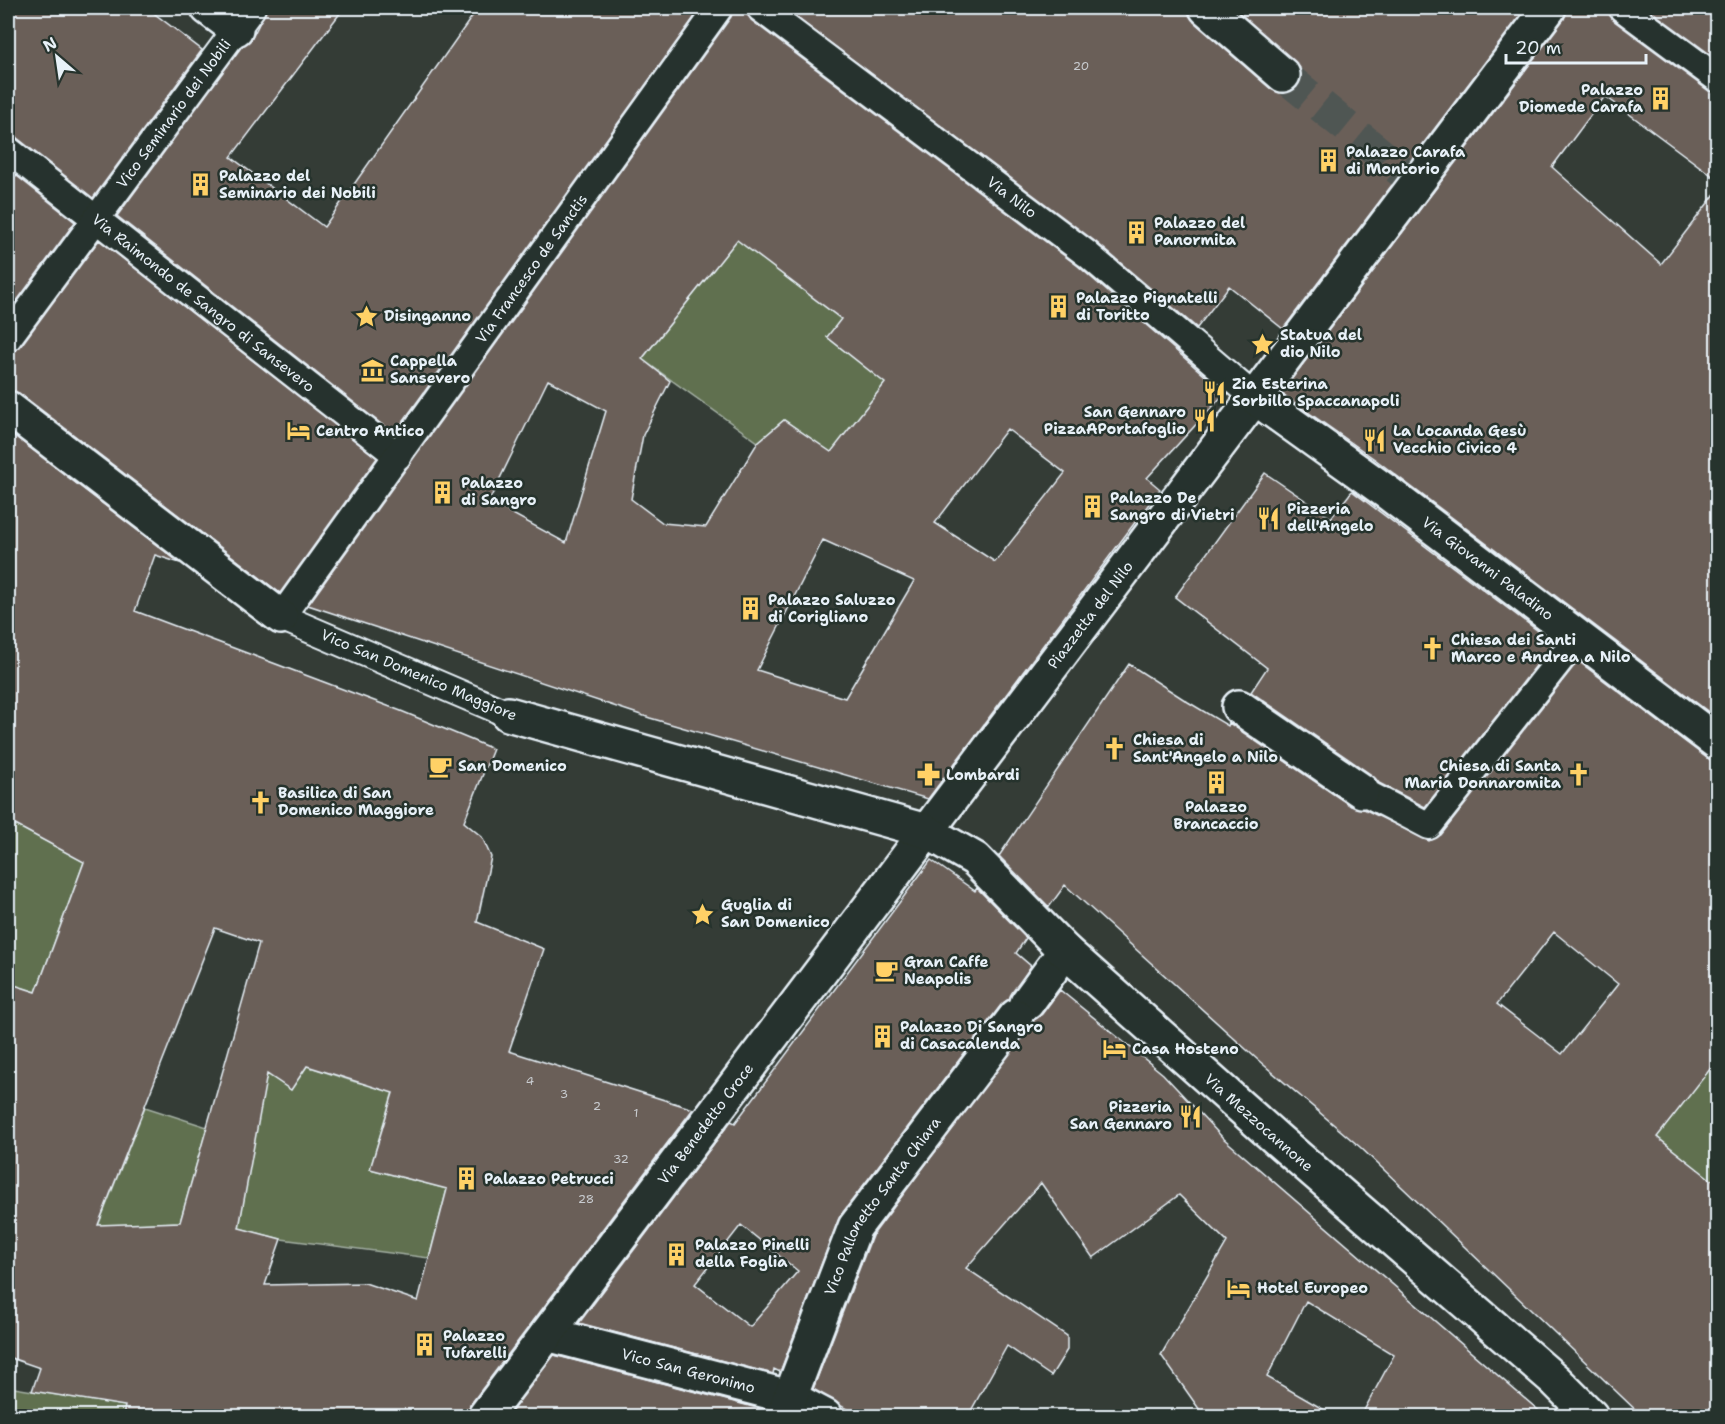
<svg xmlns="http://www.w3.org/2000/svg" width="1725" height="1424" font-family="'Shantell Sans',sans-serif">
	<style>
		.green { fill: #606f50; stroke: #a4b0a4; stroke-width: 1.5 }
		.building { fill: #6b5f59; stroke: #e8f1f8; stroke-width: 1.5; fill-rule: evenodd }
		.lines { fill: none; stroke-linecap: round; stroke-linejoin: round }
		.pedestrian-tunnel { stroke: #4f5753; stroke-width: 33; stroke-dasharray: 33 16; stroke-linecap: butt }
		.service-casing { stroke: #e8f1f8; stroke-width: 30 }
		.pedestrian-casing { stroke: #e8f1f8; stroke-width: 38 }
		.minor-casing { stroke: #e8f1f8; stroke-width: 38 }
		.service { stroke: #26332d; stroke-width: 26 }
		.pedestrian { stroke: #26332d; stroke-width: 33 }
		.minor { stroke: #26332d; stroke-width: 33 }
		.labels { text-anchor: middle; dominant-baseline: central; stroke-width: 5; stroke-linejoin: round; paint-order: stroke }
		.number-label { font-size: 12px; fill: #c9ccd0 }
		.poi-label { font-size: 15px; font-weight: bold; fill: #e8f1f8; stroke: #26332d; text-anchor: start }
		.street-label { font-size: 15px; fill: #e8f1f8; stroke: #26332d }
	</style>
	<rect width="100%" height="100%" fill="#343c36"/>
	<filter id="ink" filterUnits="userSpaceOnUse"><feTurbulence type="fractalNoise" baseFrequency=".0167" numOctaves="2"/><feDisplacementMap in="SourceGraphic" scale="12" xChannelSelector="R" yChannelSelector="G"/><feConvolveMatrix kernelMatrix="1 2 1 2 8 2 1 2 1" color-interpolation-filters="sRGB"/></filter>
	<g filter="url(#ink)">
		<path class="green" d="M737,240L841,319L827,337L885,383L862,474L784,420L758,442L642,359Z
			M8,821L84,862L36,992L8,983Z
			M1717,1059V1185L1657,1137Z
			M307,1066L355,1082L394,1088L370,1169L447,1189L429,1258L281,1239L239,1228L264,1072L291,1090Z
			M145,1107L207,1127L180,1222L98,1226Z
			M8,1387L125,1406L123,1416H8Z"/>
		<path class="building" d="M8,8H147L202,50L93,198L17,138L8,135Z
			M267,8H344L231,157L324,227L478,8H701L394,434L117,216L242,46L251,40Z
			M734,8H745L751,20L1078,266L1225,393L1147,478L1160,489L928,799L650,718L308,605L731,17ZM737,240L841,319L827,337L885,383L831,452L784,420L758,442L706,527L663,523L631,499L643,435L670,381L642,359ZM548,380L606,411L566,543L489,501ZM1007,429L1065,473L995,562L935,523ZM823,540L914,581L845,698L757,670Z
			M784,8H1188L1194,22L1271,89L1280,93L1290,92L1297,87L1301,78L1300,68L1234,8H1526L1283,329L1229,286L1197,328L1096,242Z
			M1567,8H1607L1613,20L1709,91L1718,94V180L1605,96L1552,167L1661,264L1718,190V719L1376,460L1281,393L1564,19Z
			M1647,8H1718V60Z
			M8,169L75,222L8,313Z
			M99,240L377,458L280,593L19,393L8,390V353L20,347Z
			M8,431L180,563L155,555L135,611L401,711L493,749L464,822L482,837L491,857L477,922L544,949L509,1051L693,1109L470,1405L467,1416H123L125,1406L32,1391L40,1368L8,1357V983L36,992L84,862L8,821ZM215,928L259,943L180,1222L98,1225ZM307,1066L393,1093L370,1169L447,1189L418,1301L365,1283L265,1285L281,1239L239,1228L267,1074L291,1090Z
			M1265,473L1331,518L1352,491L1554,643L1425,807L1379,783L1373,776L1251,692L1267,668L1175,597Z
			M1578,661L1707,758L1718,761V1059L1657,1137L1718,1185V1416H1642L1360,1147L1258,1060L1065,885L1049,907L999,856L1129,664L1188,702L1228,726L1229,723L1351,806L1364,809L1429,841L1441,835ZM1554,932L1618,984L1562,1054L1497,1004Z
			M931,860L975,891L977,888L1026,938L1016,953L1031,966L1009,999L1001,1005L840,1216L780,1372L774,1369L773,1374L579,1323L731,1121L735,1123ZM741,1225L798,1271L750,1327L695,1284Z
			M1060,990L1163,1074L1223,1138L1545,1416H1361L1394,1355L1306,1301L1267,1377L1335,1416H1204L1161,1355L1227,1242L1179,1195L1093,1258L1041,1183L966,1268L1067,1336V1350L1051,1376L1007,1346L968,1416H858L813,1389L872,1236L1034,1020L1042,1014Z
			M554,1355L765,1410L764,1416H508Z"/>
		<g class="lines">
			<path class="pedestrian-tunnel" d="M1283,75L1417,184"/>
			<defs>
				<g id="service">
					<path id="s1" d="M760,8L1087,254L1254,397"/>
					<path d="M1622,8L1718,79"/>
					<path id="s2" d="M8,150L398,456"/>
					<path id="s3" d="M8,338L252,8"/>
					<path id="s4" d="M508,714L281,617L719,8"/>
					<path d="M1362,791L1429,826L1578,637"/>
				</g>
				<g id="pedestrian">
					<path d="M208,8L236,29"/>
					<path d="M1206,8L1283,75"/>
					<path d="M8,408L281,617"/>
					<path d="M1239,707L1362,791"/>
					<path d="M1027,1003L1065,951"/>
					<path id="s5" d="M547,1334L789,1397L825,1416"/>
					<path id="s6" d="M485,1416L1549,8"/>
					<path id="s7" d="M783,1416L855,1227L1016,1016"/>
				</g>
				<g id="minor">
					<path id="s8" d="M1254,397L1388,493L1718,743"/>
					<path id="s9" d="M508,714L926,831L975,859L1065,951L1279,1141L1555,1380L1591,1416"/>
				</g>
			</defs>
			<use href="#service" class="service-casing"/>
			<use href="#pedestrian" class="pedestrian-casing"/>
			<use href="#minor" class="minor-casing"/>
			<use href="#service" class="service"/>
			<use href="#pedestrian" class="pedestrian"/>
			<use href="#minor" class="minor"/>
		</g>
	</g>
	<defs>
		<symbol id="building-bare" viewBox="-9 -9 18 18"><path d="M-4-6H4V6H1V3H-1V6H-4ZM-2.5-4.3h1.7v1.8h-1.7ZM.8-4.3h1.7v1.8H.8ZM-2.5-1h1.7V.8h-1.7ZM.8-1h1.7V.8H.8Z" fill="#ffd166" stroke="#26332d" stroke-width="2.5" paint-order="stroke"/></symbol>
		<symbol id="sight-bare" viewBox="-9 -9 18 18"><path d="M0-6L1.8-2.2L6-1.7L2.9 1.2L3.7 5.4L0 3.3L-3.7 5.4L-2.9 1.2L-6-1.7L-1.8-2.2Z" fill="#ffd166" stroke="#26332d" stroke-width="2.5" paint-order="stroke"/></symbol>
		<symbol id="museum-bare" viewBox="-9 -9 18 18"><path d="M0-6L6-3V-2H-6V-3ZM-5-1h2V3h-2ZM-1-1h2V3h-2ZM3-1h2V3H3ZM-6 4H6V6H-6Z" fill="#ffd166" stroke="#26332d" stroke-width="2.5" paint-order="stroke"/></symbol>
		<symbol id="restaurant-bare" viewBox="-9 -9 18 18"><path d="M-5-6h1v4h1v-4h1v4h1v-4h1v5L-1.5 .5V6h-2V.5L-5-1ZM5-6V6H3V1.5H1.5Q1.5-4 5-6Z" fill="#ffd166" stroke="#26332d" stroke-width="2.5" paint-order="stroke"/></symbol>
		<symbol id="hotel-bare" viewBox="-9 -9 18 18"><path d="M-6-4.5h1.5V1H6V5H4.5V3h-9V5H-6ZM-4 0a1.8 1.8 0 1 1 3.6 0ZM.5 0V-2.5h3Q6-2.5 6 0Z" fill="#ffd166" stroke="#26332d" stroke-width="2.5" paint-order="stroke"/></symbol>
		<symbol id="church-bare" viewBox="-9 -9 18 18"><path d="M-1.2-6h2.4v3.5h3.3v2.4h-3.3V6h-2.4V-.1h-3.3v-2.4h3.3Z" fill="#ffd166" stroke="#26332d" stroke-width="2.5" paint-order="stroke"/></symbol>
		<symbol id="cafe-bare" viewBox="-9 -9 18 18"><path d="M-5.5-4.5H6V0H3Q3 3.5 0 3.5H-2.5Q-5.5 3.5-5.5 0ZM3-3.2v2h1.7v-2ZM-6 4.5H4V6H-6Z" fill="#ffd166" stroke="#26332d" stroke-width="2.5" paint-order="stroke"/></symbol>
		<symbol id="pharmacy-bare" viewBox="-9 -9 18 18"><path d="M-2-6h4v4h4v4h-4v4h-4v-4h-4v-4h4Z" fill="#ffd166" stroke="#26332d" stroke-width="2.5" paint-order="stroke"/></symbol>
	</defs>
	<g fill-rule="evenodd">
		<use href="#building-bare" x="1644" y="82" width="33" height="33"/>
		<use href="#building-bare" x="1312" y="144" width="33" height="33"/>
		<use href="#building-bare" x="184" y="168" width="33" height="33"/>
		<use href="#building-bare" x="1120" y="216" width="33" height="33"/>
		<use href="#building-bare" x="1042" y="290" width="33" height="33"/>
		<use href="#sight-bare" x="350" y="300" width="33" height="33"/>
		<use href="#sight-bare" x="1246" y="328" width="33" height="33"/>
		<use href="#museum-bare" x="356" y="354" width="33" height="33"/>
		<use href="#restaurant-bare" x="1198" y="376" width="33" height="33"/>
		<use href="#restaurant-bare" x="1188" y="404" width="33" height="33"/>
		<use href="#hotel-bare" x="282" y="414" width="33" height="33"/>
		<use href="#restaurant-bare" x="1358" y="424" width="33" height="33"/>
		<use href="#building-bare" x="426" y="476" width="33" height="33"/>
		<use href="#building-bare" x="1076" y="490" width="33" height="33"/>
		<use href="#restaurant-bare" x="1252" y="502" width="33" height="33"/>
		<use href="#building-bare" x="734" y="592" width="33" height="33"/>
		<use href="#church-bare" x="1416" y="632" width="33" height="33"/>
		<use href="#church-bare" x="1098" y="732" width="33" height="33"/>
		<use href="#cafe-bare" x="424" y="750" width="33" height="33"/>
		<use href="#pharmacy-bare" x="912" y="758" width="33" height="33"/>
		<use href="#church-bare" x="1562" y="758" width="33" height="33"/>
		<use href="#building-bare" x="1200" y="766" width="33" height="33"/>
		<use href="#church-bare" x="244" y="786" width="33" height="33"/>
		<use href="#sight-bare" x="686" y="898" width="33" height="33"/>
		<use href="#cafe-bare" x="870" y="954" width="33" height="33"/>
		<use href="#building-bare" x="866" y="1020" width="33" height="33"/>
		<use href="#hotel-bare" x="1098" y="1032" width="33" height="33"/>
		<use href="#restaurant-bare" x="1174" y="1100" width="33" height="33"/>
		<use href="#building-bare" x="450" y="1162" width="33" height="33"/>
		<use href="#building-bare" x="660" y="1238" width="33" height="33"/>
		<use href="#hotel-bare" x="1222" y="1272" width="33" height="33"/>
		<use href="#building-bare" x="408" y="1328" width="33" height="33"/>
	</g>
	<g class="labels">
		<g class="number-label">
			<text x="1081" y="66">20</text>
			<text x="530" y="1081">4</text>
			<text x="564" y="1094">3</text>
			<text x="597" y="1106">2</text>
			<text x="636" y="1113">1</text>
			<text x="621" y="1159">32</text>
			<text x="586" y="1199">28</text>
		</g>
		<g class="poi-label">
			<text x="1643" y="90" text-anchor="end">Palazzo<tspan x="1643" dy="17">Diomede Carafa</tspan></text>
			<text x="1346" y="152">Palazzo Carafa<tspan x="1346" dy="17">di Montorio</tspan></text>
			<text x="219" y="176">Palazzo del<tspan x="219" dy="17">Seminario dei Nobili</tspan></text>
			<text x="1154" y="223">Palazzo del<tspan x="1154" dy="17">Panormita</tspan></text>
			<text x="1076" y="298">Palazzo Pignatelli<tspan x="1076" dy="17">di Toritto</tspan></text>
			<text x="384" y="316">Disinganno</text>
			<text x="1280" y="335">Statua del<tspan x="1280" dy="17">dio Nilo</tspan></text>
			<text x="390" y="361">Cappella<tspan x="390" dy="17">Sansevero</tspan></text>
			<text x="1232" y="384">Zia Esterina<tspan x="1232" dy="17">Sorbillo Spaccanapoli</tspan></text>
			<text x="1186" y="412" text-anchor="end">San Gennaro<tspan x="1186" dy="17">PizzaAPortafoglio</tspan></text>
			<text x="316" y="431">Centro Antico</text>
			<text x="1393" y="431">La Locanda Gesù<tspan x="1393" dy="17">Vecchio Civico 4</tspan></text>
			<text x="461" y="483">Palazzo<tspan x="461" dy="17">di Sangro</tspan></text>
			<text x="1110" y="498">Palazzo De<tspan x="1110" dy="17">Sangro di Vietri</tspan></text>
			<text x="1287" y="509">Pizzeria<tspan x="1287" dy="17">dell'Angelo</tspan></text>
			<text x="768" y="600">Palazzo Saluzzo<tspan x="768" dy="17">di Corigliano</tspan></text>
			<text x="1451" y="640">Chiesa dei Santi<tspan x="1451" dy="17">Marco e Andrea a Nilo</tspan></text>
			<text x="1133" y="740">Chiesa di<tspan x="1133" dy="17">Sant'Angelo a Nilo</tspan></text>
			<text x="458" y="766">San Domenico</text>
			<text x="1561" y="766" text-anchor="end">Chiesa di Santa<tspan x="1561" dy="17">Maria Donnaromita</tspan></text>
			<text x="946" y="775">Lombardi</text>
			<text x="278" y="793">Basilica di San<tspan x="278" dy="17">Domenico Maggiore</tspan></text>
			<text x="1216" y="807" text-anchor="middle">Palazzo<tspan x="1216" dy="17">Brancaccio</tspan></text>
			<text x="721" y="905">Guglia di<tspan x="721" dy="17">San Domenico</tspan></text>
			<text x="904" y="962">Gran Caffe<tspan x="904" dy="17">Neapolis</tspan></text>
			<text x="900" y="1027">Palazzo Di Sangro<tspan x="900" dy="17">di Casacalenda</tspan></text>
			<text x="1132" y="1049">Casa Hosteno</text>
			<text x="1172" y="1107" text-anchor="end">Pizzeria<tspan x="1172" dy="17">San Gennaro</tspan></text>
			<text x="484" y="1179">Palazzo Petrucci</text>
			<text x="695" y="1245">Palazzo Pinelli<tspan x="695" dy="17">della Foglia</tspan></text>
			<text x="1257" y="1288">Hotel Europeo</text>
			<text x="443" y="1336">Palazzo<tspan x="443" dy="17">Tufarelli</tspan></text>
		</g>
		<g class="street-label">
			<text stroke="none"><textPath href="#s3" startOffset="279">Vico Seminario dei Nobili</textPath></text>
			<text stroke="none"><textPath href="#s1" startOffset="315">Via Nilo</textPath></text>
			<text stroke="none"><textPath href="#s4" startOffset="676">Via Francesco de Sanctis</textPath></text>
			<text stroke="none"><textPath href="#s2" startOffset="248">Via Raimondo de Sangro di Sansevero</textPath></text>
			<text stroke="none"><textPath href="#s8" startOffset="290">Via Giovanni Paladino</textPath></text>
			<text stroke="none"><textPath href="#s6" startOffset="1004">Piazzetta del Nilo</textPath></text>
			<text transform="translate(419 675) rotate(23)">Vico San Domenico Maggiore</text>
			<text stroke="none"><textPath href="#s9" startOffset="878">Via Mezzocannone</textPath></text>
			<text stroke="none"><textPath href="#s6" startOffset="366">Via Benedetto Croce</textPath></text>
			<text stroke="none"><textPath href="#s7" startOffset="234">Vico Pallonetto Santa Chiara</textPath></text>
			<text stroke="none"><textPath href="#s5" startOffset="146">Vico San Geronimo</textPath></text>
		</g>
	</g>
	<rect width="1725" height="1424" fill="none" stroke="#26332d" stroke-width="30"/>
	<rect x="15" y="15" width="1695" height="1394" fill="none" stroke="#e8f1f8" stroke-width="2" filter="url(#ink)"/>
	<g transform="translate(57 57) rotate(331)" stroke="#26332d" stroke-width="4.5" paint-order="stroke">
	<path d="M0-4.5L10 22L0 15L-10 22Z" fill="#e8f1f8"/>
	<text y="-9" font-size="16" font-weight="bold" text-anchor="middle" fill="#e8f1f8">N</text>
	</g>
	<path d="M1506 54v9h140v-9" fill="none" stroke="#e8f1f8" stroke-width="3"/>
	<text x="1515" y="54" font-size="18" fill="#e8f1f8" stroke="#26332d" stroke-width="4.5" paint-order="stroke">20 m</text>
</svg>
